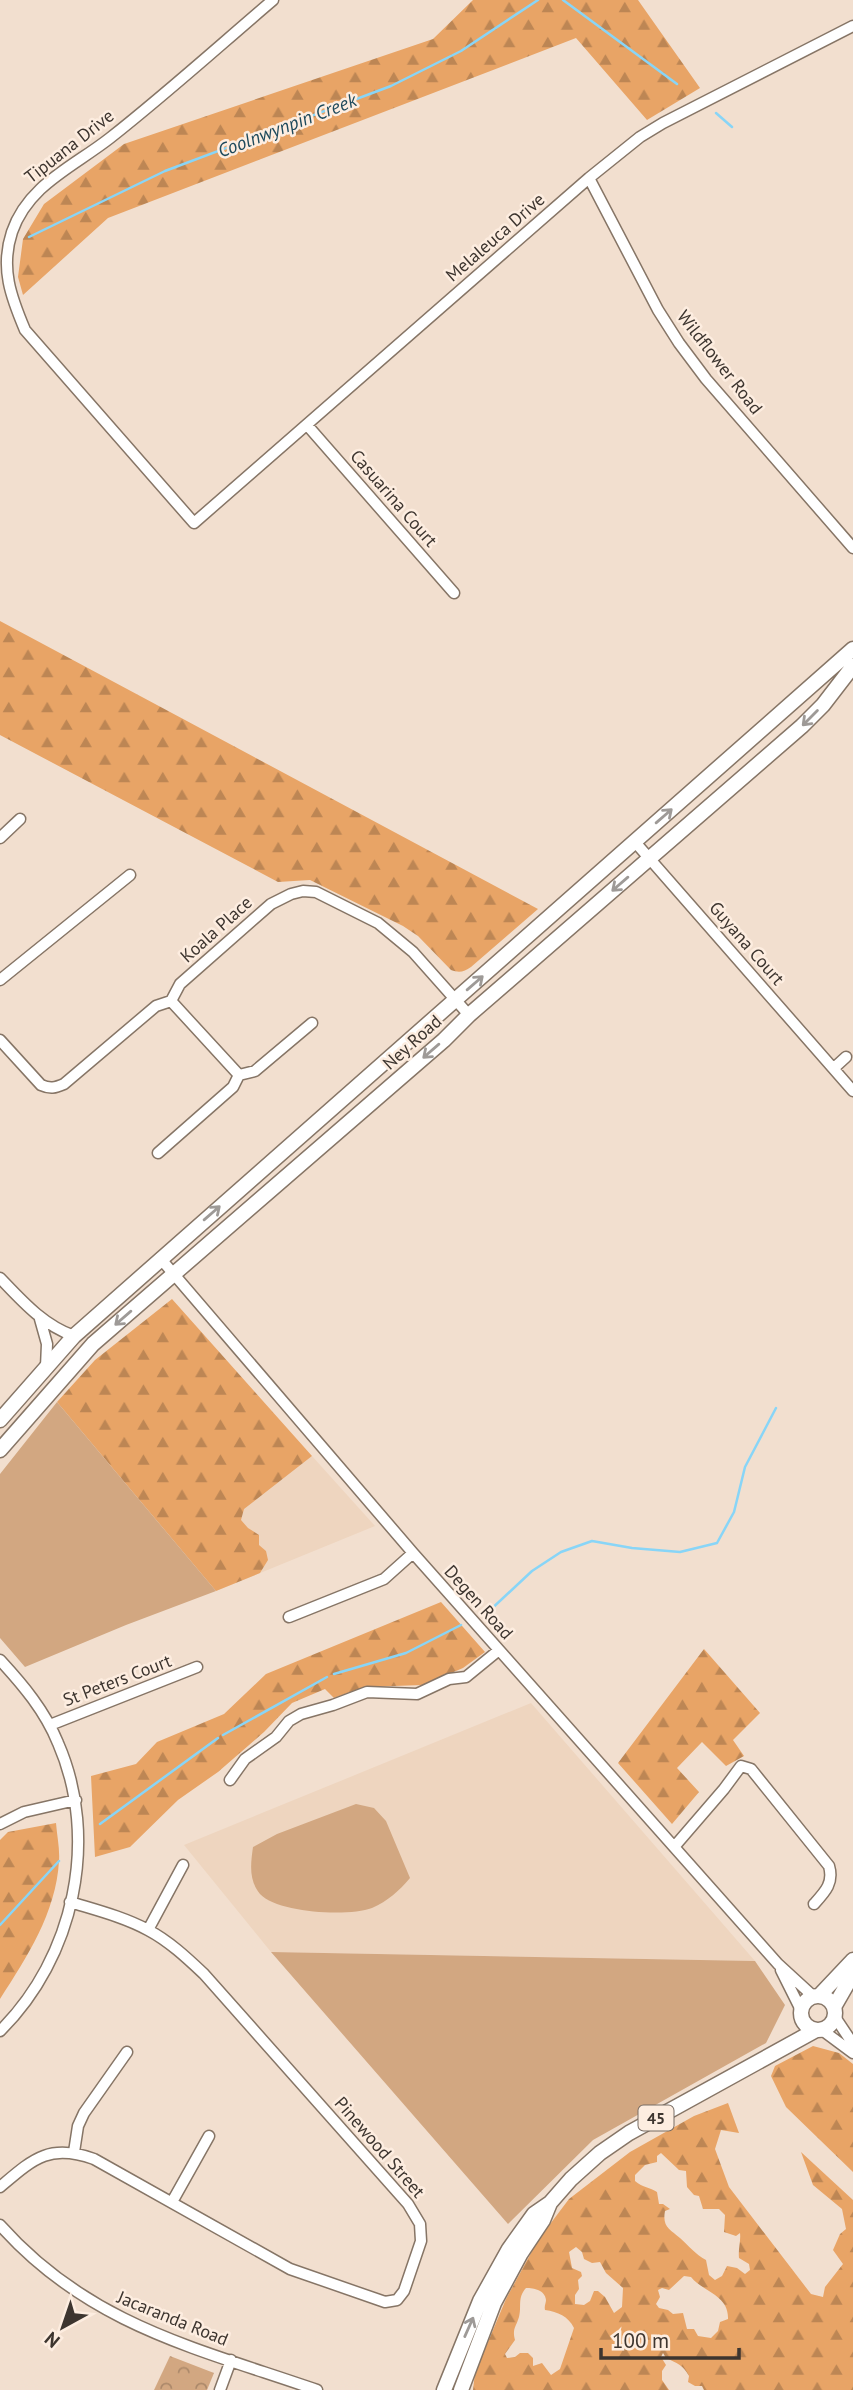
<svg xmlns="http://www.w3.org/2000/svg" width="853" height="2390" font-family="'PT Sans',sans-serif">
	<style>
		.built { fill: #eed5bf }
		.forest { fill: url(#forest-firs); fill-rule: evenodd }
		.park { fill: url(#park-crowns) }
		.garden { fill: #d2a781 }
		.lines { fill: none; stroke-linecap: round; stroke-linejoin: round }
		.stream { stroke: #88d5f7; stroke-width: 2.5 }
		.minor-casing { stroke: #867566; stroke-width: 13 }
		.major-casing { stroke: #867566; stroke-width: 17 }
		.minor { stroke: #fff; stroke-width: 10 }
		.major { stroke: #fff; stroke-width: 14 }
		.oneway { stroke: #9e9a97 }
		.labels { text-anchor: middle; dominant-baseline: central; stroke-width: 5; stroke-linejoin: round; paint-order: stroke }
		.shield { fill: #fdede0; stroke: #776c64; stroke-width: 2 }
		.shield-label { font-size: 16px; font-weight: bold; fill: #3d352f }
		.street-label { font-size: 18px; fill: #3d352f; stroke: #fdede0 }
		.water-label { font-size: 19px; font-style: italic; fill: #1e4a5c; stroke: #fdede0 }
	</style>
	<defs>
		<pattern id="forest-firs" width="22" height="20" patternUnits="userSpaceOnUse" patternTransform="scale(1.75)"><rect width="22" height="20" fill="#e8a466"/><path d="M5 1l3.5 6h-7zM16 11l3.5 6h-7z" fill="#bd8654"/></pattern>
		<pattern id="park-crowns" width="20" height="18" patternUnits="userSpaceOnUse" patternTransform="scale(1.75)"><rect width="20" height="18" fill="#d2a781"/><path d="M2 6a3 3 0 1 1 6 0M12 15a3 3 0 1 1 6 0" fill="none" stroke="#ac896a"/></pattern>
	</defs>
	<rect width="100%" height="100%" fill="#f2dfcf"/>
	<path class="built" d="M312,1456L375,1526L216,1591L171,1537Z
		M531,1703L755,1961L271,1952L184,1845Z"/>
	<path class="forest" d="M473,0H638L700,88L647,120L576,38L108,218L23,295L18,277L23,239L44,204L124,144L433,39Z
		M0,621L538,909L471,967C464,972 459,973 451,970L418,936L403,926L310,880L278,882L0,735Z
		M172,1299L312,1456L244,1509L241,1520L248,1528L259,1535V1545L266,1551L268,1560L260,1573L216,1591L57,1402L95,1360Z
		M441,1602L485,1652L463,1668L423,1685L364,1687L334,1698L325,1689L292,1703L264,1732L218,1772L178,1800L130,1847L95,1857L91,1776L136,1764L157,1742L224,1714L266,1674Z
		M704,1649L760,1713L733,1740L744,1756L726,1766L702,1742L677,1768L699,1792L672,1824L618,1763Z
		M56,1823C57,1836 60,1849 59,1861C56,1913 27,1957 0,1999V1840L8,1832Z
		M813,2046L839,2053L853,2064V2172L786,2107L771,2076L775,2066Z
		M728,2103L739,2133L721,2130L715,2149L729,2187L811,2294L823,2297L825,2287L843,2264L833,2250L840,2234L846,2229L842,2209L813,2185L801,2152L853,2200V2390H704L702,2386H695L688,2382L689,2376C683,2365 677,2363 666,2358L663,2353L661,2357L666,2365L662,2371V2380L669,2390H473L475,2373L506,2299L538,2240L569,2199L630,2152L694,2116ZM661,2153L679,2170L686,2171L687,2187L694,2195L699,2196L703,2209H719L725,2215L724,2232L736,2236L740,2233C741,2241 738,2249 739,2258L749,2264L750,2270L745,2274L737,2268L727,2266L722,2276L715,2280L709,2275L706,2260C695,2254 689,2246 680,2238C670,2229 662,2227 665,2211L670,2209L663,2204H659L657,2192C650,2187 643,2188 635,2181V2175L645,2165L657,2162V2156ZM576,2247L582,2252L584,2259L592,2263L600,2262L606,2273L623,2288L622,2307L614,2313L605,2297L598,2291H594L590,2301L584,2305L575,2304V2295L579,2289L578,2280L582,2276L581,2272L572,2268L569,2252ZM684,2276L691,2277C703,2292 729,2295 728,2319L720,2322L718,2331L711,2338L698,2336L694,2329H687L683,2313L673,2314L668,2310L659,2308L656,2304L660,2297L658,2290L662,2288L669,2290ZM526,2288C534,2288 545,2290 546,2300C546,2303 544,2306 545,2310C558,2312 568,2316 574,2328L560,2369L551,2375L542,2363L533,2366V2358L528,2353H520L515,2357L507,2358L505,2354L515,2340C512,2329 516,2327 519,2317C522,2306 517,2298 526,2288Z"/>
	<path class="park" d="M170,2356L214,2373L207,2390H154Z"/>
	<path class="garden" d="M57,1402L216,1591L126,1625L25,1667L0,1638V1474Z
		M356,1804L374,1808L386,1821L410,1878C399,1891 388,1901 372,1908C348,1917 278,1913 260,1894C248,1880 251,1862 253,1847L277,1834Z
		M271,1952L755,1961L785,2005L766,2043L593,2140L508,2224Z"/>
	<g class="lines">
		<path class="stream" d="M563,0L677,84
			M716,113L732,127
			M29,237L165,171L391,86L461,51L538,0
			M486,1614L532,1571L561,1552L592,1541L632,1548L680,1552L717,1543L734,1512L745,1467L776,1408
			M334,1674L406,1653L461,1625
			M223,1735L327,1677
			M100,1824L218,1738
			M0,1925L59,1861"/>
		<defs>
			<path id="minor" d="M273,0C219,46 166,94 110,138C73,167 28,185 12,232C0,268 11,297 25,330L194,523L589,178L640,137L663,123L853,26
				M589,178L658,310L679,343L706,379L853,548
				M307,425L454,593
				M0,838L20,819
				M635,842L853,1091
				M0,980L130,875
				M0,1040L41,1085C50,1089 55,1088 64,1084L156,1006L171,1001L180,984L271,904L291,894L303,891L316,892L378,923L413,952L469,1015
				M834,1068L846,1057
				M239,1075L255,1071L312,1023
				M158,1153L233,1087L239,1075L171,1001
				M160,1258L413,1553L778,1964L814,1997
				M0,1278C22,1301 43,1325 74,1336
				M40,1319L47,1344L46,1367
				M289,1617L384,1579L413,1553
				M0,1660C23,1685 45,1711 58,1743C100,1839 74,1958 0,2031
				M50,1725L197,1667
				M230,1780L245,1759L276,1737L289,1721L301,1714L333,1705L367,1692L417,1694L449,1679L466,1677L499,1650
				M0,1824L24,1812L76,1800
				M674,1847L724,1789L741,1766L751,1769L829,1866C834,1883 825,1892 814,1904
				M148,1930L183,1865
				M781,1970L801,2010
				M835,2017L853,2044
				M822,2030L853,2053
				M74,2152L78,2126L84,2113L127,2052
				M0,2187C33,2159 49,2143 94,2159L290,2269L385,2302L397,2300L404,2291L421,2241L420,2224L408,2204L204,1974C187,1958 169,1941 148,1930C124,1917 96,1910 70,1902
				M172,2202L209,2136
				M0,2225C89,2325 196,2348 317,2390
				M220,2390L231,2360"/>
			<path id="major" d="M0,1420L74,1336L853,649
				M0,1450L93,1344L444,1040L469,1015L802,726L823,705L853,666
				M801 2013a17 17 0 1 1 34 0a17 17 0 1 1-34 0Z
				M819,1996L853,1960
				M834,2007L853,1974
				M444,2390L480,2301L509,2249L534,2214L550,2203L571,2179L600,2153L629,2133L816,2030
				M461,2390L494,2303L521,2253L543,2220L550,2203"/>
		</defs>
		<use href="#minor" class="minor-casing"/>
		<use href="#major" class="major-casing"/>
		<use href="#minor" class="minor"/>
		<use href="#major" class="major"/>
	</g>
	<defs><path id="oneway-shaft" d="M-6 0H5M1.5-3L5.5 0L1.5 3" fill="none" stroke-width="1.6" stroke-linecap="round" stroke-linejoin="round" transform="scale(1.75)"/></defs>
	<g class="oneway">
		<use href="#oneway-shaft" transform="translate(810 718) rotate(135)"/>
		<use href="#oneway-shaft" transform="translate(664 816) rotate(-41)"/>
		<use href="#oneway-shaft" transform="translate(620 884) rotate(139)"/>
		<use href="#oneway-shaft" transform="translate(475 983) rotate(-41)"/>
		<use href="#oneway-shaft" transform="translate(431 1051) rotate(139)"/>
		<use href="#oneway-shaft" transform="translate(212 1213) rotate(-41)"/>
		<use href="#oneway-shaft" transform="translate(123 1318) rotate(139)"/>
		<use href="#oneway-shaft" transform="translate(469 2327) rotate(-66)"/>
	</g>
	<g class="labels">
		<rect class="shield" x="638.5" y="2105.5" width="35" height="25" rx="5"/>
		<g class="shield-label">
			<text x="656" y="2118">45</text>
		</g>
		<g class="street-label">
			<text transform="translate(69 146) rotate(-38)">Tipuana Drive</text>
			<text transform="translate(495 237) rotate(-41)">Melaleuca Drive</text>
			<text transform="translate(720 362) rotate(52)">Wildflower Road</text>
			<text transform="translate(394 498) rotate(49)">Casuarina Court</text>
			<text transform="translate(216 929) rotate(-42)">Koala Place</text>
			<text transform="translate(747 943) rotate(49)">Guyana Court</text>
			<text transform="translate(412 1042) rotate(-42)">Ney Road</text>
			<text transform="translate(479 1602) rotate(48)">Degen Road</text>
			<text transform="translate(117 1680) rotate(-21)">St Peters Court</text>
			<text transform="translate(380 2147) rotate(49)">Pinewood Street</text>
			<text transform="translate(173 2318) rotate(22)">Jacaranda Road</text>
		</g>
		<g class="water-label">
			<text transform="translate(287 125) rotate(-21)">Coolnwynpin Creek</text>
		</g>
	</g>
	<g transform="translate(63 2327) rotate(220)" stroke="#fdede0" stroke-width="5" paint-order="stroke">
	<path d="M0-5L12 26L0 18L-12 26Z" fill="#3d352f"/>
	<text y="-10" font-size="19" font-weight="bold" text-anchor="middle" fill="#3d352f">N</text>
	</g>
	<path d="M601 2348v10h138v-10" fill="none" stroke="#3d352f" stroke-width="3.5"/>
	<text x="612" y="2348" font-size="21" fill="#3d352f" stroke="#fdede0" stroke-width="5" paint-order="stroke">100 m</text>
</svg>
